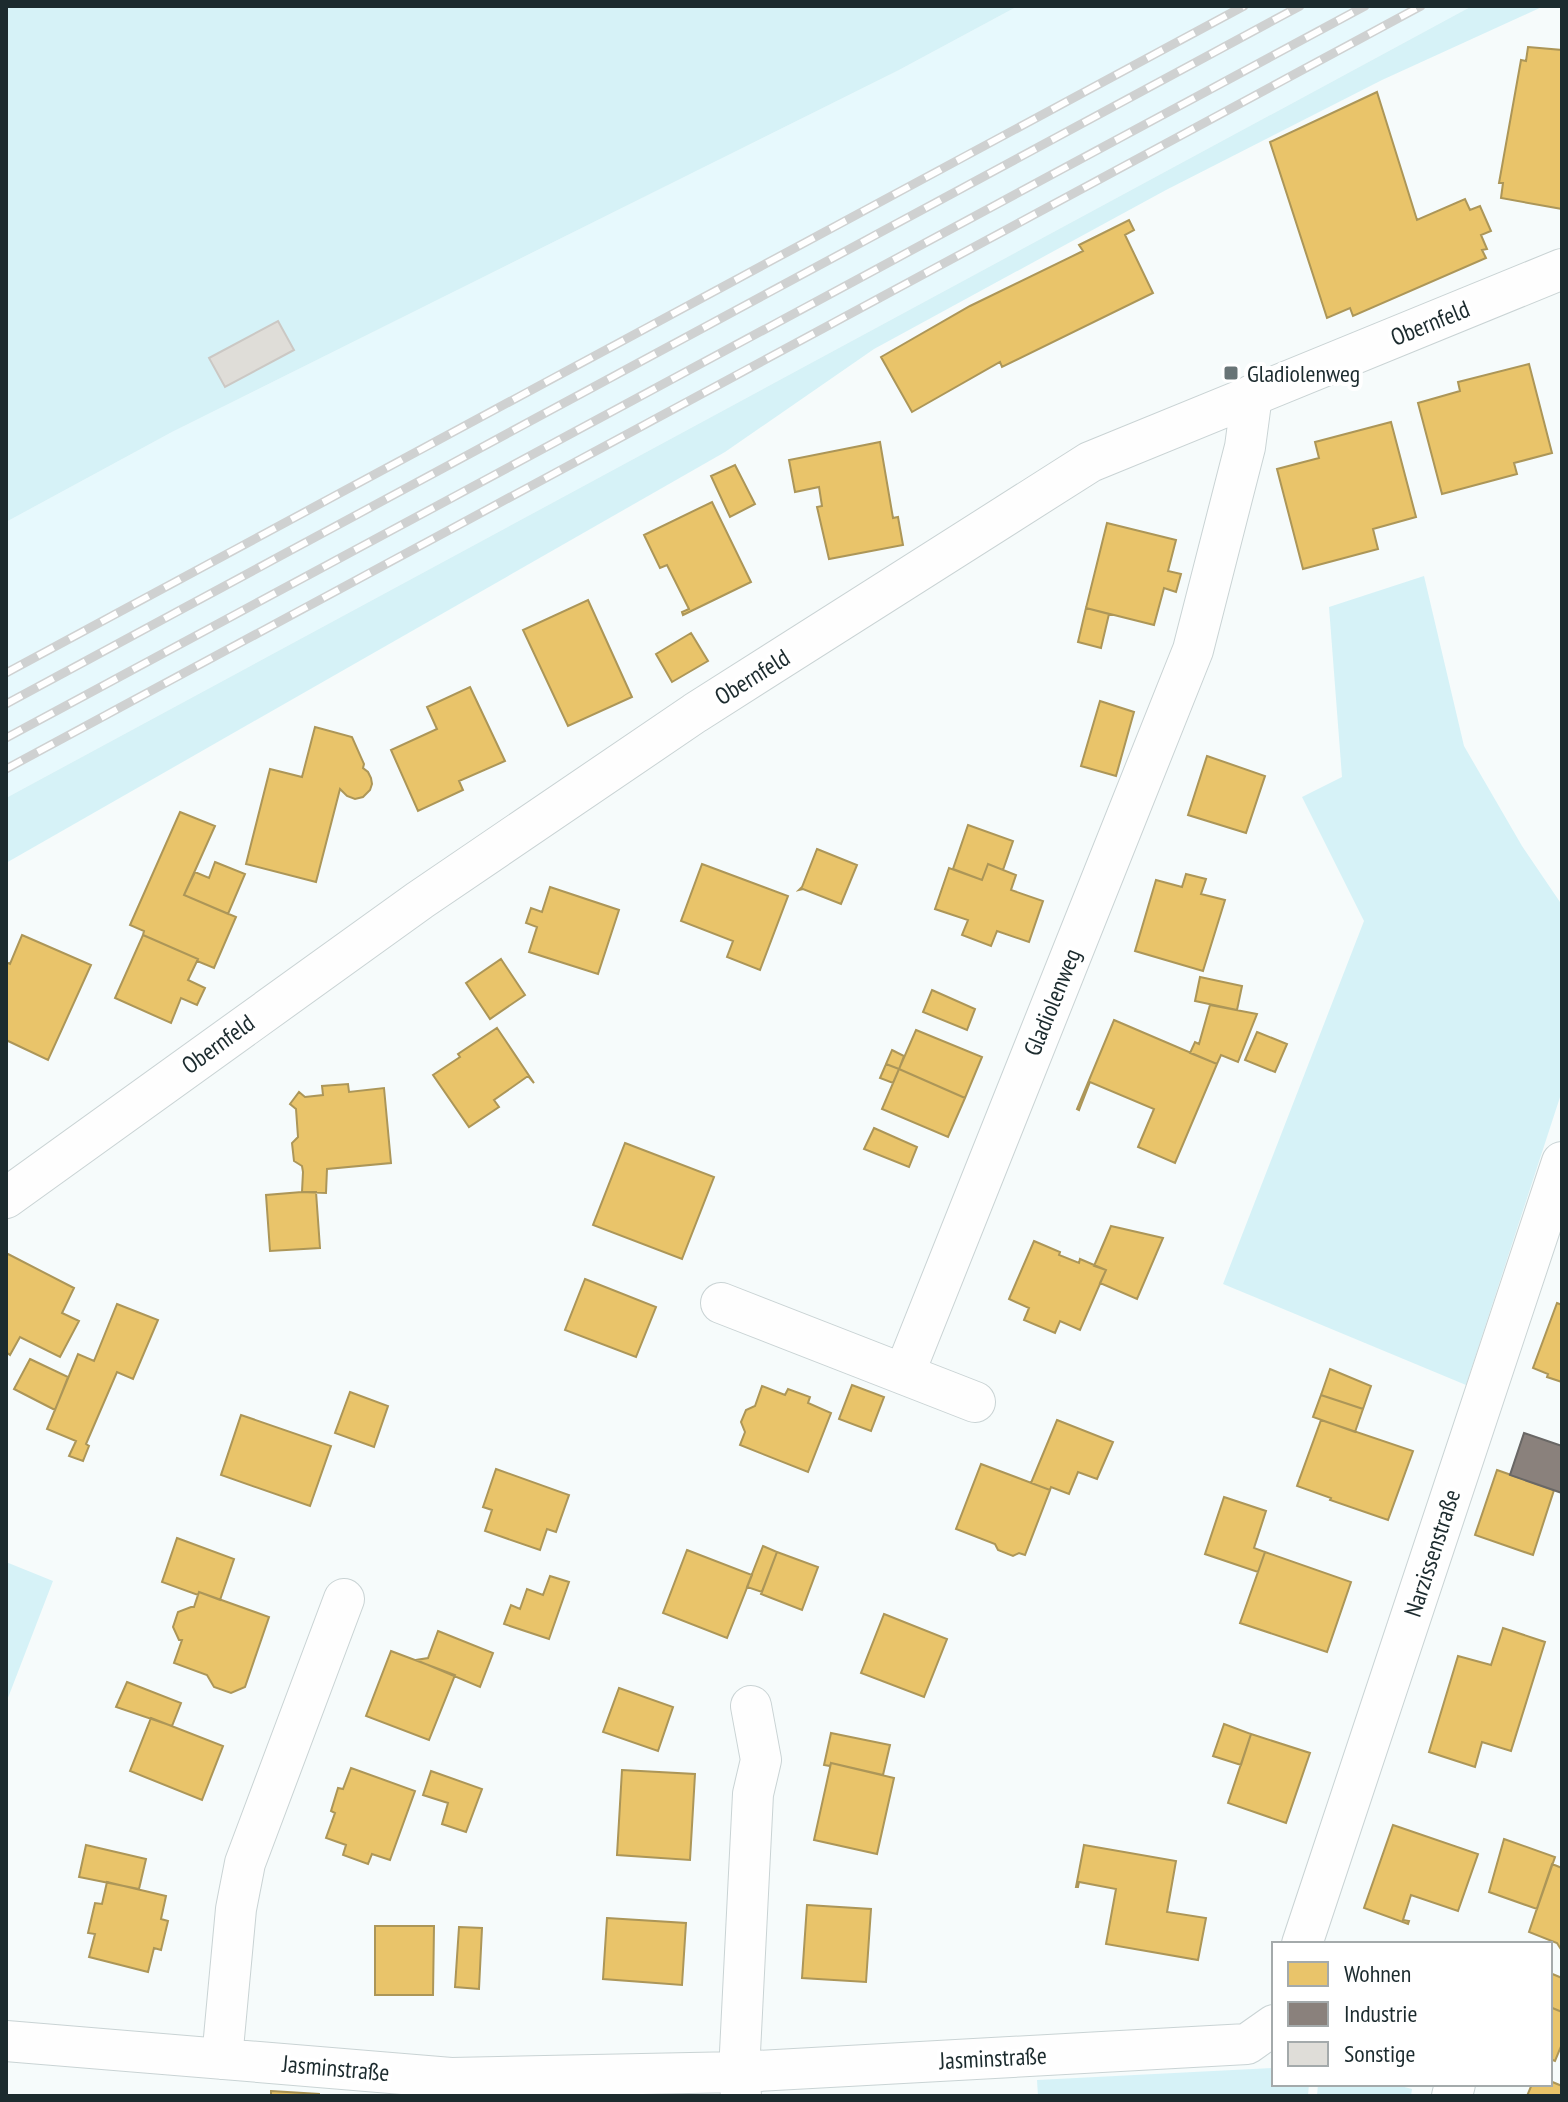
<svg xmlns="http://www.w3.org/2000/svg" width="1568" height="2102" font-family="'PT Sans Narrow',sans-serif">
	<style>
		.built { fill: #e7f9fd }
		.green { fill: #d6f2f7 }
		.homes { fill: #e9c46a; stroke: #ac9658; stroke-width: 2 }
		.industry { fill: #8a817c; stroke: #696765; stroke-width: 2 }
		.building { fill: #dfddd8; stroke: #cbc8c4; stroke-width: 2 }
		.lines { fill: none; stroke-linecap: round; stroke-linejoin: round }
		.street-casing { stroke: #c9d3d4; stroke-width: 42 }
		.street { stroke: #fefefe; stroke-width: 40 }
		.rail-casing { stroke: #cfd1d1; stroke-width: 9 }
		.rail { stroke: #fff; stroke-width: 6; stroke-dasharray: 18; stroke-linecap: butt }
		.poi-dot { fill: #687476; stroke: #fff; stroke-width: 3 }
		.labels { text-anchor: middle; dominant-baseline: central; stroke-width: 8; stroke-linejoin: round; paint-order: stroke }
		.street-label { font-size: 24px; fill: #1c2b2e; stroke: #fff }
		.poi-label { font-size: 24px; fill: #1c2b2e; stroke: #fff; text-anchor: start }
	</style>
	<rect width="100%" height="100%" fill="#f6fbfb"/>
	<path class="built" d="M1018,6H1472L6,798V522L172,432L899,70Z"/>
	<path class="green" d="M6,6H1018L899,70L172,432L6,522Z
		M1472,6H1544L1382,80L1166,190L874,349L725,452L6,863V798Z
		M1424,576L1464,746L1522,846L1562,905V1091L1466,1385L1223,1284L1364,921L1302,797L1342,777L1329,607Z
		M6,1562L53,1581L6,1703Z
		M1274,2068V2084H1309L1308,2096H1038L1037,2080Z
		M1318,2084H1393L1412,2089L1411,2096H1317Z"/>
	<path class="homes" d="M1528,47L1562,50V209L1501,198L1503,183H1499L1521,60L1526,61Z
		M1377,92L1417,220L1465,199L1470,210L1480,206L1491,231L1481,235L1487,249L1482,250L1486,258L1353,316L1350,308L1327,318L1270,142Z
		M1129,220L1134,230L1125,235L1153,293L1002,367L1000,362L912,412L881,357L970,306L1083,251L1079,245Z
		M1529,364L1552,453L1514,463L1517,474L1442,494L1418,403L1460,391L1458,382Z
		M1391,422L1416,517L1373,529L1378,549L1303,569L1277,469L1319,458L1315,442Z
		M880,442L893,518L898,517L903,545L829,559L817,507L822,506L819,487L795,492L789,460Z
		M735,465L755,504L730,517L711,476Z
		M712,502L751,582L683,615L682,612L689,609L667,565L660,568L644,535Z
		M1107,523L1176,540L1168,571L1181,574L1176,592L1164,588L1154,625L1086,608Z
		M588,600L632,697L568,726L523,630Z
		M1086,608L1109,614L1101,648L1078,642Z
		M691,633L708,661L672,682L656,654Z
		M470,687L505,761L459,781L463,790L418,811L391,750L437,729L427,707Z
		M1100,701L1134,712L1116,776L1081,766Z
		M315,727L352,737L364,764L363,768L368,772L371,778L372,784L370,790L363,797L355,799L347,796L340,789L316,882L246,864L270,769L302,777Z
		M1207,756L1265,776L1246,833L1188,815Z
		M180,812L215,826L184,895L236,917L214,968L197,961L198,959L143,935L144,931L130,925Z
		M968,825L1013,841L1003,870L988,864L982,880L953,869Z
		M817,849L857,865L841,904L803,889L799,890L802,887Z
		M215,862L245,874L228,914L184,895L195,872L209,878Z
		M702,864L788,896L760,970L727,957L733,941L681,921Z
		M988,864L1016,875L1011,890L1043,901L1029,942L997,931L991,946L962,935L968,920L935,909L949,868L982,880Z
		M1186,874L1206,879L1201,894L1225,900L1203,971L1135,951L1156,880L1182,887Z
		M550,887L619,910L598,974L529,952L537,927L526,923L531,908L542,912Z
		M22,935L91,965L48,1060L6,1040V962L10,964Z
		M143,935L198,959L188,980L205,988L197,1005L181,998L171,1023L115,998Z
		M501,959L525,995L490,1019L466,983Z
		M1200,977L1242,986L1237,1010L1195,1001Z
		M932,990L975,1009L967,1030L923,1012Z
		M1210,1005L1257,1014L1238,1062L1221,1055L1217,1064L1190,1053L1195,1042L1199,1044Z
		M1114,1020L1217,1064L1175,1163L1138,1147L1154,1109L1090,1082L1079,1110L1077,1109Z
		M497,1028L534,1083L528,1076L494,1100L499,1107L469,1127L433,1075L460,1057L458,1054Z
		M916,1030L982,1057L965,1098L899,1069Z
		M1257,1032L1287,1044L1275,1072L1245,1060Z
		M892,1050L904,1056L899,1069L886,1064Z
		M886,1064L899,1069L893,1083L880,1078Z
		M899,1069L965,1098L948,1137L882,1109Z
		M348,1084L349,1092L384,1088L391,1163L327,1169L326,1193L302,1192L303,1172L302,1166L294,1161L292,1143L298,1137L296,1109L290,1104L299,1092L305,1097L323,1095L322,1086Z
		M874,1128L917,1147L909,1167L864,1149Z
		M625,1143L714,1177L682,1259L593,1225Z
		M302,1192H316L320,1248L270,1251L266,1195Z
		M1111,1226L1163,1238L1137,1299L1100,1283L1106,1270L1094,1266Z
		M1034,1241L1060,1252L1059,1255L1079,1263L1080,1259L1106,1270L1080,1330L1060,1321L1055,1333L1024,1320L1029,1308L1009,1299Z
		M8,1254L74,1288L62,1313L79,1321L60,1357L20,1337L10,1355L6,1352V1257Z
		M585,1279L656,1307L636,1357L565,1330Z
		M1557,1303L1562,1305V1382L1547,1377L1548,1374L1533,1368Z
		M117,1304L158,1320L133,1379L117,1372L86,1444L89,1446L83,1461L69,1456L76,1441L47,1429L78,1354L94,1361Z
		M30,1359L68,1377L55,1410L14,1389Z
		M1330,1369L1371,1386L1363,1409L1321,1395Z
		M852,1385L884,1397L871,1431L839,1419Z
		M762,1386L785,1395L788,1389L810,1397L808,1403L831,1413L808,1472L740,1445L745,1432L741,1422L746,1410L755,1406Z
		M350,1392L388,1406L374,1447L335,1433Z
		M1321,1395L1363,1409L1355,1432L1313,1417Z
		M241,1415L331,1446L310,1506L221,1475Z
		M1057,1420L1113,1442L1097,1479L1078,1472L1069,1494L1051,1487L1050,1490L1031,1483Z
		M1321,1420L1413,1451L1388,1520L1330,1500L1331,1498L1297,1486Z
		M981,1464L1050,1490L1025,1555L1019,1553L1013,1556L998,1550L995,1544L956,1529Z
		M496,1469L569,1495L556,1532L547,1529L540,1550L485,1531L492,1510L483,1507Z
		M1497,1470L1554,1490L1533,1555L1475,1535Z
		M1224,1497L1266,1511L1254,1548L1265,1552L1258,1572L1205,1554Z
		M177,1538L234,1559L220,1600L199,1592L198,1595L162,1582Z
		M763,1546L777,1552L762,1592L747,1587Z
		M687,1550L752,1575L727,1638L663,1613Z
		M777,1552L818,1567L802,1610L761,1594Z
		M1265,1552L1351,1582L1327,1652L1240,1623Z
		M550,1576L569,1582L549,1639L504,1624L511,1605L520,1609L527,1589L543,1595Z
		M199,1592L269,1617L245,1687L231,1693L214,1687L207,1675L174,1663L182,1640H179L173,1627L178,1612L191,1607H194Z
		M884,1614L947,1639L924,1697L861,1673Z
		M1503,1628L1545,1642L1511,1751L1482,1742L1475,1767L1429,1752L1458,1656L1491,1665Z
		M438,1631L493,1653L480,1687L416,1660L428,1658Z
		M391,1651L455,1675L429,1740L366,1716Z
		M127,1682L181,1703L172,1726L116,1707Z
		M619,1688L673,1707L658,1751L603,1732Z
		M151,1718L223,1746L202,1800L130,1771Z
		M1224,1724L1251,1734L1241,1765L1213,1756Z
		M831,1733L890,1745L883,1775L831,1763L830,1766L824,1765Z
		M1251,1734L1310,1753L1286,1823L1228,1803Z
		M831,1763L894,1778L877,1854L814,1840Z
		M351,1768L415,1791L390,1860L372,1854L368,1864L343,1855L346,1845L326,1838L335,1813L331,1811L338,1788L343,1789Z
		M622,1770L695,1774L690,1860L617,1855Z
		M431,1771L482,1789L466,1832L442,1824L448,1803L423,1795Z
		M1393,1825L1478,1854L1458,1911L1411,1895L1403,1920L1409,1921L1408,1924L1364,1908Z
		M1504,1839L1555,1857L1537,1909L1489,1892Z
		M86,1845L146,1859L139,1889L79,1877Z
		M1084,1845L1176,1861L1167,1912L1206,1918L1198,1960L1106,1944L1116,1889L1079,1882L1078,1887H1076Z
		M1552,1864L1562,1868V1951L1557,1943L1529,1932Z
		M107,1882L166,1896L161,1919L168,1921L161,1950L154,1948L148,1972L89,1957L95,1934L88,1933L95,1903L102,1904Z
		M807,1905L871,1909L866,1982L802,1978Z
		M607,1918L686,1923L682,1985L603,1979Z
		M375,1926H434L433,1995H375Z
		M459,1927L482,1928L479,1989L455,1987Z
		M1550,1973L1562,1978V2012L1550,2007Z
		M1550,2007L1562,2012V2044L1555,2061L1550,2059Z
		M1550,2081L1562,2086V2096H1527L1532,2084H1550Z
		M271,2091L319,2094V2096H271Z"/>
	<path class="industry" d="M1524,1433L1562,1446V1493L1510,1475Z"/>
	<path class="building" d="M278,321L294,350L225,387L209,358Z"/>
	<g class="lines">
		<defs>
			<path id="street" d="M6,1198L420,900L695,713L1090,462L1562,269
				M721,1303L975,1402
				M904,1374L1193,650L1245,447L1252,395
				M1302,1944L1562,1162
				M6,2041L451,2078L739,2072L1247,2044L1274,2025
				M222,2059L236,1909L245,1863L344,1599
				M741,2096L739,2072L753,1794L761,1760L751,1706
				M1452,2096L1455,2084"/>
		</defs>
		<use href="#street" class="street-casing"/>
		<use href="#street" class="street"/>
		<defs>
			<path id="rail" d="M6,673L1244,6
				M6,704L1300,6
				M6,738L1365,6
				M6,769L1421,6"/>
		</defs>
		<use href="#rail" class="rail-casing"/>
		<use href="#rail" class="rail"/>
	</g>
	<rect class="poi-dot" x="1223" y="365" width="16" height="16" rx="4"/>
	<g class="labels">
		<g class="street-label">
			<text transform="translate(1430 323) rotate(-22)">Obernfeld</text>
			<text transform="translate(752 677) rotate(-32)">Obernfeld</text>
			<text transform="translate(1052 1002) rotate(-68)">Gladiolenweg</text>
			<text transform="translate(218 1044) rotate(-36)">Obernfeld</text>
			<text transform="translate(1432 1553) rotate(-72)">Narzissenstraße</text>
			<text transform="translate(993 2058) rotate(-3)">Jasminstraße</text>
			<text transform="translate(336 2068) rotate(5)">Jasminstraße</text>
		</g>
		<g class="poi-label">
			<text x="1247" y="373">Gladiolenweg</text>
		</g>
	</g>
	<rect width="1568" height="2102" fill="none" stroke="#1c2b2e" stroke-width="16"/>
	<rect x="1272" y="1942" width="280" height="144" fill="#ffffff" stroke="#a4aaab" stroke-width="2"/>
	<rect x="1288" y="1962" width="40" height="24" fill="#e9c46a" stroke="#a4aaab" stroke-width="2"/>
	<text x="1344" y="1982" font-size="24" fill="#1c2b2e">Wohnen</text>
	<rect x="1288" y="2002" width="40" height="24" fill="#8a817c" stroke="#a4aaab" stroke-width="2"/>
	<text x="1344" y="2022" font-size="24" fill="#1c2b2e">Industrie</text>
	<rect x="1288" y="2042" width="40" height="24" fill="#dfddd8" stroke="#a4aaab" stroke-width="2"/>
	<text x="1344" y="2062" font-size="24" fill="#1c2b2e">Sonstige</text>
</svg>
